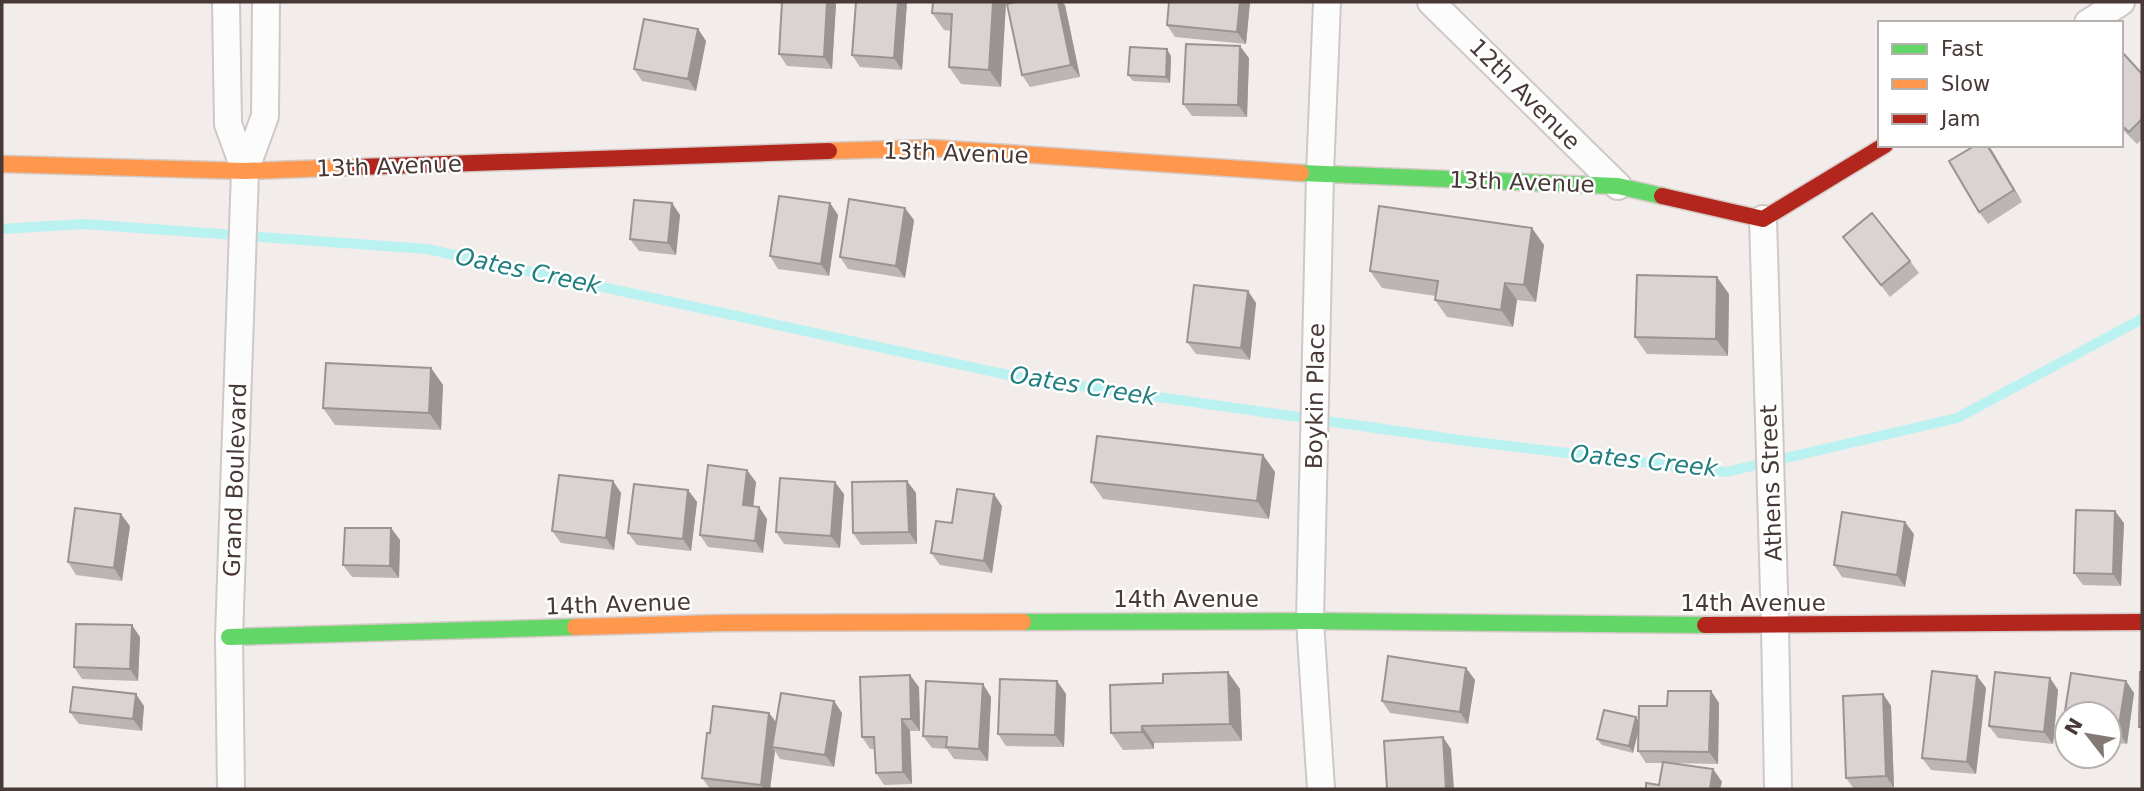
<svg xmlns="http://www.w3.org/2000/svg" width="2144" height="791" font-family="'DejaVu Sans',sans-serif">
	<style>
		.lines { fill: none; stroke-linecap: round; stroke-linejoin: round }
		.stream { stroke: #b9f2f1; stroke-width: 10 }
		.street-casing { stroke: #cec8c6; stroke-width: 30 }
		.fast-casing { stroke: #d4c9c4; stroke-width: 19 }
		.slow-casing { stroke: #d4c9c4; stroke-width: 19 }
		.jam-casing { stroke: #d4c9c4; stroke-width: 19 }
		.street { stroke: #fdfcfc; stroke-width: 26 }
		.fast { stroke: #63d668; stroke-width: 16 }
		.slow { stroke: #ff974d; stroke-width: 16 }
		.jam { stroke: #b3261e; stroke-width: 16 }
		.wall { fill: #bbb5b4 }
		.shaded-wall { fill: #999492 }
		.building { fill: #dad3d1; stroke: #999492; stroke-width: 2 }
		.labels { text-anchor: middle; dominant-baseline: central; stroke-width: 5; stroke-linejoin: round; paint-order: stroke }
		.street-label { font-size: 23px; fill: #483936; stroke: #fff }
		.water-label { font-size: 24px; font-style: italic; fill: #217e7f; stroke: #fff }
	</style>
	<rect width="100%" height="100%" fill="#f2ecea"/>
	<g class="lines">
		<path class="stream" d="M2,229L83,224L427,249L1018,377L1467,441L1726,472L1957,418L2142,319"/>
		<defs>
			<path id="street" d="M226,2L228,124L245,171
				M1431,2L1618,186
				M2088,23L2121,2
				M1763,219L1775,626L1778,789
				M231,789L229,637L245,171L265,116L266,2
				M1321,789L1310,621L1320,174L1327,2"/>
			<path id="fast" d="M1301,173L1618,186L1662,196
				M1023,622L1310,621L1705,625
				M229,637L575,627"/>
			<path id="slow" d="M829,151L932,148L1301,173
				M2,164L245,171L358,167
				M575,627L720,623L1023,622"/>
			<path id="jam" d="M358,167L829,151
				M1662,196L1763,219L1885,145
				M1705,625L2142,622"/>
		</defs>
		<use href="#street" class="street-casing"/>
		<use href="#fast" class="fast-casing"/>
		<use href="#slow" class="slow-casing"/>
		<use href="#jam" class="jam-casing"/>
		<use href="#street" class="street"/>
		<use href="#fast" class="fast"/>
		<use href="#slow" class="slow"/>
		<use href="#jam" class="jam"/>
	</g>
	<path class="wall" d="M907,2L902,70L860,67L852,55Z
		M1006,2L1001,87L961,84L949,67L951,31L944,30L932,13Z
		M1250,2L1246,44L1175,37L1167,25Z
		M836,4L832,69L787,66L779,54Z
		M1065,5L1080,77L1030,87L1022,75Z
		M698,29L706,41L696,91L642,81L634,69Z
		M2121,53L2142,74V139L2137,144L2121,128Z
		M1171,56L1170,83L1133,81L1128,75Z
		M1249,58L1247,117L1192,116L1183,104Z
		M1988,145L2022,202L1988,224L1979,212Z
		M672,203L680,215L676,255L639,251L630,239Z
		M830,203L838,215L829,276L778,269L770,256Z
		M914,220L905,278L848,269L840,257Z
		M1843,237L1910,261L1919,273L1890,297Z
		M1544,245L1536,302L1517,300L1513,327L1447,317L1435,300L1436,296L1382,288L1370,271Z
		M1248,291L1256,303L1250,360L1196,354L1187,342Z
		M1729,294L1728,356L1647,354L1635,337Z
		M431,368L443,385L441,430L335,425L323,408Z
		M1263,455L1275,472L1269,519L1103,499L1091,482Z
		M613,481L621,493L614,550L561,543L552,531Z
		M907,481L916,493L917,544L861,545L853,533Z
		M756,482L753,507H759L767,519L763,553L708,547L700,535Z
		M688,490L697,502L691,551L637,545L628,533Z
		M844,494L840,548L784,544L776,532Z
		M1002,506L992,573L940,565L931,553L952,523Z
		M2124,523L2121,586L2083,585L2074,573Z
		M130,526L122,581L76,575L68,562Z
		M391,528L400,540L399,578L352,577L343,565Z
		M1914,534L1905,587L1842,577L1834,565Z
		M140,637L138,681L82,679L74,667Z
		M1466,668L1475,680L1468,724L1390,713L1382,701Z
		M2071,673L2126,681L2134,693L2127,744L2109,742V714H2067V730L2063,724Z
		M1977,676L1986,688L1976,774L1931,770L1922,758Z
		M2050,678L2058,690L2053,744L1998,738L1989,726Z
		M1057,681L1066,694L1064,747L1006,746L998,734Z
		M919,687L920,731H910L912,784L884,785L876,773L875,749H870L862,737Z
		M1240,689L1242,741L1154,743V749L1123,750L1111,733Z
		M1711,691L1719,703L1718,764L1669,763L1713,769L1722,782L1659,785L1663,763H1646L1638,751V732L1633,753L1602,745L1597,739L1638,721L1667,706Z
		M1883,694L1891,706L1894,788L1854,789L1846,778Z
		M991,697L988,761L954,759L947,749L932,748L923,736Z
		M834,701L842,713L834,767L780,759L775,751L770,789H710L702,778L710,733L769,713L776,722Z
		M144,706L142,731L79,724L70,712Z"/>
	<path class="shaded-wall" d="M827,2H835L836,4L832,69L824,57Z
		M898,2H907L902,70L894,58Z
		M993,2H1006L1001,87L989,70Z
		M1058,2H1062L1065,5L1080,77L1071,65Z
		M1240,2H1250L1246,44L1237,32Z
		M698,29L706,41L696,91L688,79Z
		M1240,46L1249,58L1247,117L1238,105Z
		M1167,49L1171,56L1170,83L1166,77Z
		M1988,145L1993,152L2022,202L2014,190Z
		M672,203L680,215L676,255L668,243Z
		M830,203L838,215L829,276L821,264Z
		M905,208L914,220L905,278L896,266Z
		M1532,228L1544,245L1536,302L1524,285Z
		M1717,277L1729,294L1728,356L1716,339Z
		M1505,283L1517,300L1513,327L1501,310Z
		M1248,291L1256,303L1250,360L1241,348Z
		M431,368L443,385L441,430L429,413Z
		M1263,455L1275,472L1269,519L1257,501Z
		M747,470L756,482L752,518L743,505Z
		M613,481L621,493L614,550L606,538Z
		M907,481L916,493L917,544L909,532Z
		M835,482L844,494L840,548L831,536Z
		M688,490L697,502L691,551L683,539Z
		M994,494L1002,506L992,573L984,561Z
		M759,507L767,519L763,553L755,541Z
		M2115,511L2124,523L2121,586L2113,574Z
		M121,514L130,526L122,581L114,568Z
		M1905,522L1914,534L1905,587L1897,575Z
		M391,528L400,540L399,578L390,566Z
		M132,625L140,637L138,681L130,669Z
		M1466,668L1475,680L1468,724L1460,712Z
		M1228,672L1240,689L1242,741L1230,724Z
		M910,675L919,687L920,731L911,719Z
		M1977,676L1986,688L1976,774L1967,762Z
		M2050,678L2058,690L2053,744L2044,732Z
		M1057,681L1066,694L1064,747L1055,735Z
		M2126,681L2134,693L2127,744L2118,732Z
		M983,684L991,697L988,761L979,749Z
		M1711,691L1719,703L1718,764L1709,752Z
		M136,694L144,706L142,731L133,719Z
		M1883,694L1891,706L1894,788L1886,776Z
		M834,701L842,713L834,767L825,755Z
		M769,713L778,725L772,747L775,751L770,789H764L761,785Z
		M1636,717L1640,724L1633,753L1629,746Z
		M902,719L910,731L912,784L903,772Z
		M1142,726L1154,743V749L1142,732Z
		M1443,737L1451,749L1454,789H1446Z
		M1713,769L1722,782L1720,789H1710Z"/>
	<path class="building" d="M782,2H827L824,57L779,54Z
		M856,2H898L894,58L852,55Z
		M933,2H993L989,70L949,67L952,14L932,13Z
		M1016,2H1058L1071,65L1022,75L1007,4Z
		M1169,2H1240L1237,32L1167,25Z
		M644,19L698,29L688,79L634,69Z
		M1186,44L1240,46L1238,105L1183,104Z
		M1130,47L1167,49L1166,77L1128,75Z
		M2122,52L2142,74V119L2129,132L2121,125Z
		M1976,145H1987L2014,190L1979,212L1949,161Z
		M779,196L830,203L821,264L770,256Z
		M849,199L905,208L896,266L840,257Z
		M634,200L672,203L668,243L630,239Z
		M1379,206L1532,228L1524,285L1505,283L1501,310L1435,300L1438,281L1370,271Z
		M1872,213L1910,261L1881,285L1843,237Z
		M1637,275L1717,277L1716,339L1635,337Z
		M1194,285L1248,291L1241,348L1187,342Z
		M326,363L431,368L429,413L323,408Z
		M1097,436L1263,455L1257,501L1091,482Z
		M708,465L747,470L743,505L759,507L755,541L700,535Z
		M559,475L613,481L606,538L552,531Z
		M780,478L835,482L831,536L776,532Z
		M907,481L909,532L853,533L852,482Z
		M634,484L688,490L683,539L628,533Z
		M957,489L994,494L984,561L931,553L936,521L952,523Z
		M75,508L121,514L114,568L68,562Z
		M2076,510L2115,511L2113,574L2074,573Z
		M1842,512L1905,522L1897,575L1834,565Z
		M345,528H391L390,566L343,565Z
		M76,624L132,625L130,669L74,667Z
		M1388,656L1466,668L1460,712L1382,701Z
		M1932,671L1977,676L1967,762L1922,758Z
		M1228,672L1230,724L1142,726V732L1111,733L1110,685L1163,683V674Z
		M1995,672L2050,678L2044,732L1989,726Z
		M2140,672H2142V727H2139Z
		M2071,673L2126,681L2118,732L2109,731V714H2067V725L2063,724Z
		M910,675L911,719H902L903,772L876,773L874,737H862L860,677Z
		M1000,679L1057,681L1055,735L998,734Z
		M926,681L983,684L979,749L946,747L947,737L923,736Z
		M73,687L136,694L133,719L70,712Z
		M1668,691H1711L1709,752L1638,751L1639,706H1667Z
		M781,693L834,701L825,755L772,747Z
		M1883,694L1886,776L1846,778L1843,696Z
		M713,706L769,713L761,785L702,778L707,733H710Z
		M1604,710L1636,717L1629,746L1597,739Z
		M1443,737L1446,789H1387L1384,741Z
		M1663,762L1713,769L1710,789H1646V783L1659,785Z"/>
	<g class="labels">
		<g class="street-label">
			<text transform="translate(1525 94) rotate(45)">12th Avenue</text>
			<text transform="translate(956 153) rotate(2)">13th Avenue</text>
			<text transform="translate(389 166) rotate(-2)">13th Avenue</text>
			<text transform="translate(1522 182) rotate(2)">13th Avenue</text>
			<text transform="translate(1315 396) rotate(-89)">Boykin Place</text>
			<text transform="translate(235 480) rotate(-88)">Grand Boulevard</text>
			<text transform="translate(1771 483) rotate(-92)">Athens Street</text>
			<text x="1186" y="599">14th Avenue</text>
			<text x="1753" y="603">14th Avenue</text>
			<text transform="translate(618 604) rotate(-2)">14th Avenue</text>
		</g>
		<g class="water-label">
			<text transform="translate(528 271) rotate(12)">Oates Creek</text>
			<text transform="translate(1083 386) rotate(9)">Oates Creek</text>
			<text transform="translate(1644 461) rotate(6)">Oates Creek</text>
		</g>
	</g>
	<rect width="2144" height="791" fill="none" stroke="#483936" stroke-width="7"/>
	<rect x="1878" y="21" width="245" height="126" fill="#ffffff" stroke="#b6b0af" stroke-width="2"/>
	<rect x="1892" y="44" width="35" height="10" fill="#63d668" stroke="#b6b0af" stroke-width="2"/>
	<text x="1941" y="56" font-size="21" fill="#483936">Fast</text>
	<rect x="1892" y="79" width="35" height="10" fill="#ff974d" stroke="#b6b0af" stroke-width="2"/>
	<text x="1941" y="91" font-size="21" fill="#483936">Slow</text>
	<rect x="1892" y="114" width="35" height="10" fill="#b3261e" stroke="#b6b0af" stroke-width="2"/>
	<text x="1941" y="126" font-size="21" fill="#483936">Jam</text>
	<g transform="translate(2088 735) rotate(301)"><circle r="33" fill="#ffffff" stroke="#b6b0af" stroke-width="2"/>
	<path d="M0-5L12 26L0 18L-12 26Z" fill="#847875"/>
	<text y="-10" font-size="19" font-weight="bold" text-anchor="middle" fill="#483936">N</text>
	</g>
</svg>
